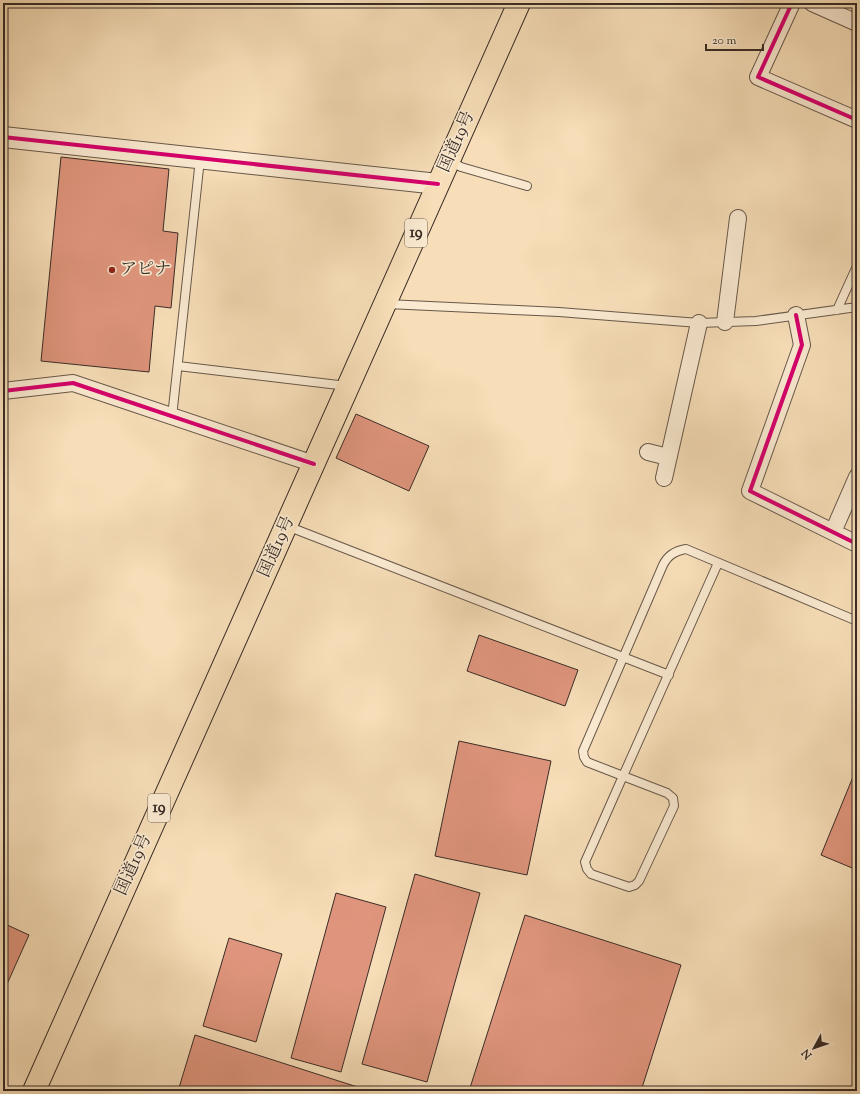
<svg xmlns="http://www.w3.org/2000/svg" width="860" height="1094" font-family="'Sorts Mill Goudy','Noto Serif JP',serif">
	<style>
		.building { fill: #df957d; stroke: #392c26 }
		.lines { fill: none; stroke-linecap: round; stroke-linejoin: round }
		.service-casing { stroke: #68584a; stroke-width: 10 }
		.minor-casing { stroke: #68584a; stroke-width: 18 }
		.tertiary-casing { stroke: #68584a; stroke-width: 22 }
		.trunk-casing { stroke: #392c26; stroke-width: 24 }
		.service { stroke: #faead1; stroke-width: 8 }
		.minor { stroke: #faead1; stroke-width: 16 }
		.tertiary { stroke: #faead1; stroke-width: 20 }
		.trunk { stroke: #f7deb8; stroke-width: 22 }
		.cycleway-casing { stroke: #faead1; stroke-width: 6 }
		.cycleway { stroke: #d6006c; stroke-width: 4 }
		.poi-dot { fill: #8f2418; stroke: #faead1; stroke-width: 1.5 }
		.labels { text-anchor: middle; dominant-baseline: central; stroke-width: 3.5; stroke-linejoin: round; paint-order: stroke }
		.shield { fill: #faead1; stroke: #736559; stroke-width: 1 }
		.shield-label { font-size: 16px; font-weight: bold; fill: #392c26 }
		.street-label { font-size: 17px; fill: #392c26; stroke: #faead1 }
		.poi-label { font-size: 17px; fill: #392c26; stroke: #faead1; text-anchor: start }
	</style>
	<rect width="100%" height="100%" fill="#f7deb8"/>
	<filter id="stains"><feTurbulence type="fractalNoise" baseFrequency=".005" numOctaves="4"/><feColorMatrix values="0 0 0 0 .2 0 0 0 0 .09 0 0 0 0 .02 0 0 0 .5 -.17"/></filter>
	<radialGradient id="worn" r=".72"><stop offset=".6" stop-color="#630" stop-opacity="0"/><stop offset="1" stop-color="#630" stop-opacity=".3"/></radialGradient>
	<path class="building" d="M61,157L169,169L163,231L178,233L171,308L155,306L149,372L41,361Z
		M356,414L429,446L409,491L336,458Z
		M479,635L578,670L565,706L467,671Z
		M459,741L551,761L527,875L435,856Z
		M857,767V870L821,855Z
		M415,874L480,893L427,1082L362,1064Z
		M336,893L386,907L341,1072L291,1058Z
		M525,915L681,965L641,1091H469Z
		M3,923L29,935L3,993Z
		M229,938L282,954L256,1042L203,1026Z
		M195,1035L370,1091H178Z"/>
	<g class="lines">
		<defs>
			<path id="service" d="M450,161L461,167L527,186
				M387,304L559,312L699,323L756,321L857,307
				M837,310L857,266
				M178,366L347,386
				M172,417L200,159
				M287,526L669,675
				M718,563L623,776L587,762L584,757L583,751L663,565C668,555 675,551 686,549L857,621
				M623,776L667,793L673,798L674,806L639,881L635,885L629,887L591,874L587,869L585,862Z"/>
			<path id="minor" d="M792,3L758,77L857,120
				M812,3L857,23
				M796,315L802,345L750,491L857,544
				M725,322L738,218
				M3,391L73,383L314,464
				M648,452L668,457
				M664,478L699,323
				M833,532L857,477"/>
			<path id="tertiary" d="M3,137L438,184"/>
			<path id="trunk" d="M34,1091L519,3"/>
		</defs>
		<use href="#service" class="service-casing"/>
		<use href="#minor" class="minor-casing"/>
		<use href="#tertiary" class="tertiary-casing"/>
		<use href="#trunk" class="trunk-casing"/>
		<use href="#service" class="service"/>
		<use href="#minor" class="minor"/>
		<use href="#tertiary" class="tertiary"/>
		<use href="#trunk" class="trunk"/>
		<defs>
			<path id="cycleway" d="M792,3L758,77L857,120
				M3,137L438,184
				M796,315L802,345L750,491L857,544
				M3,391L73,383L314,464"/>
		</defs>
		<use href="#cycleway" class="cycleway-casing"/>
		<use href="#cycleway" class="cycleway"/>
	</g>
	<circle class="poi-dot" cx="112" cy="270" r="4"/>
	<g class="labels">
		<g class="shield">
			<rect x="405" y="219" width="22" height="28" rx="3"/>
			<rect x="148" y="794" width="22" height="28" rx="3"/>
		</g>
		<g class="shield-label">
			<text x="416" y="233">19</text>
			<text x="159" y="808">19</text>
		</g>
		<g class="street-label">
			<text transform="translate(457 142) rotate(-66)">国道19号</text>
			<text transform="translate(277 547) rotate(-66)">国道19号</text>
			<text transform="translate(134 865) rotate(-66)">国道19号</text>
		</g>
		<g class="poi-label">
			<text x="120" y="270">アピナ</text>
		</g>
	</g>
	<rect width="860" height="1094" fill="none" stroke="#f7deb8" stroke-width="16"/>
	<rect x="4" y="4" width="852" height="1086" fill="none" stroke="#392c26" stroke-width="2"/>
	<rect x="8" y="8" width="844" height="1078" fill="none" stroke="#392c26"/>
	<g transform="translate(814 1048) rotate(230)" stroke="#faead1" stroke-width="3" paint-order="stroke">
	<path d="M0-3L7 15L0 10L-7 15Z" fill="#392c26"/>
	<text y="-6" font-size="11" font-weight="bold" text-anchor="middle" fill="#392c26">N</text>
	</g>
	<path d="M706 44v6h57v-6" fill="none" stroke="#392c26" stroke-width="2"/>
	<text x="712" y="44" font-size="12" fill="#392c26" stroke="#faead1" stroke-width="3" paint-order="stroke">20 m</text>
	<rect width="100%" height="100%" filter="url(#stains)"/>
	<rect width="100%" height="100%" fill="url(#worn)"/>
</svg>
